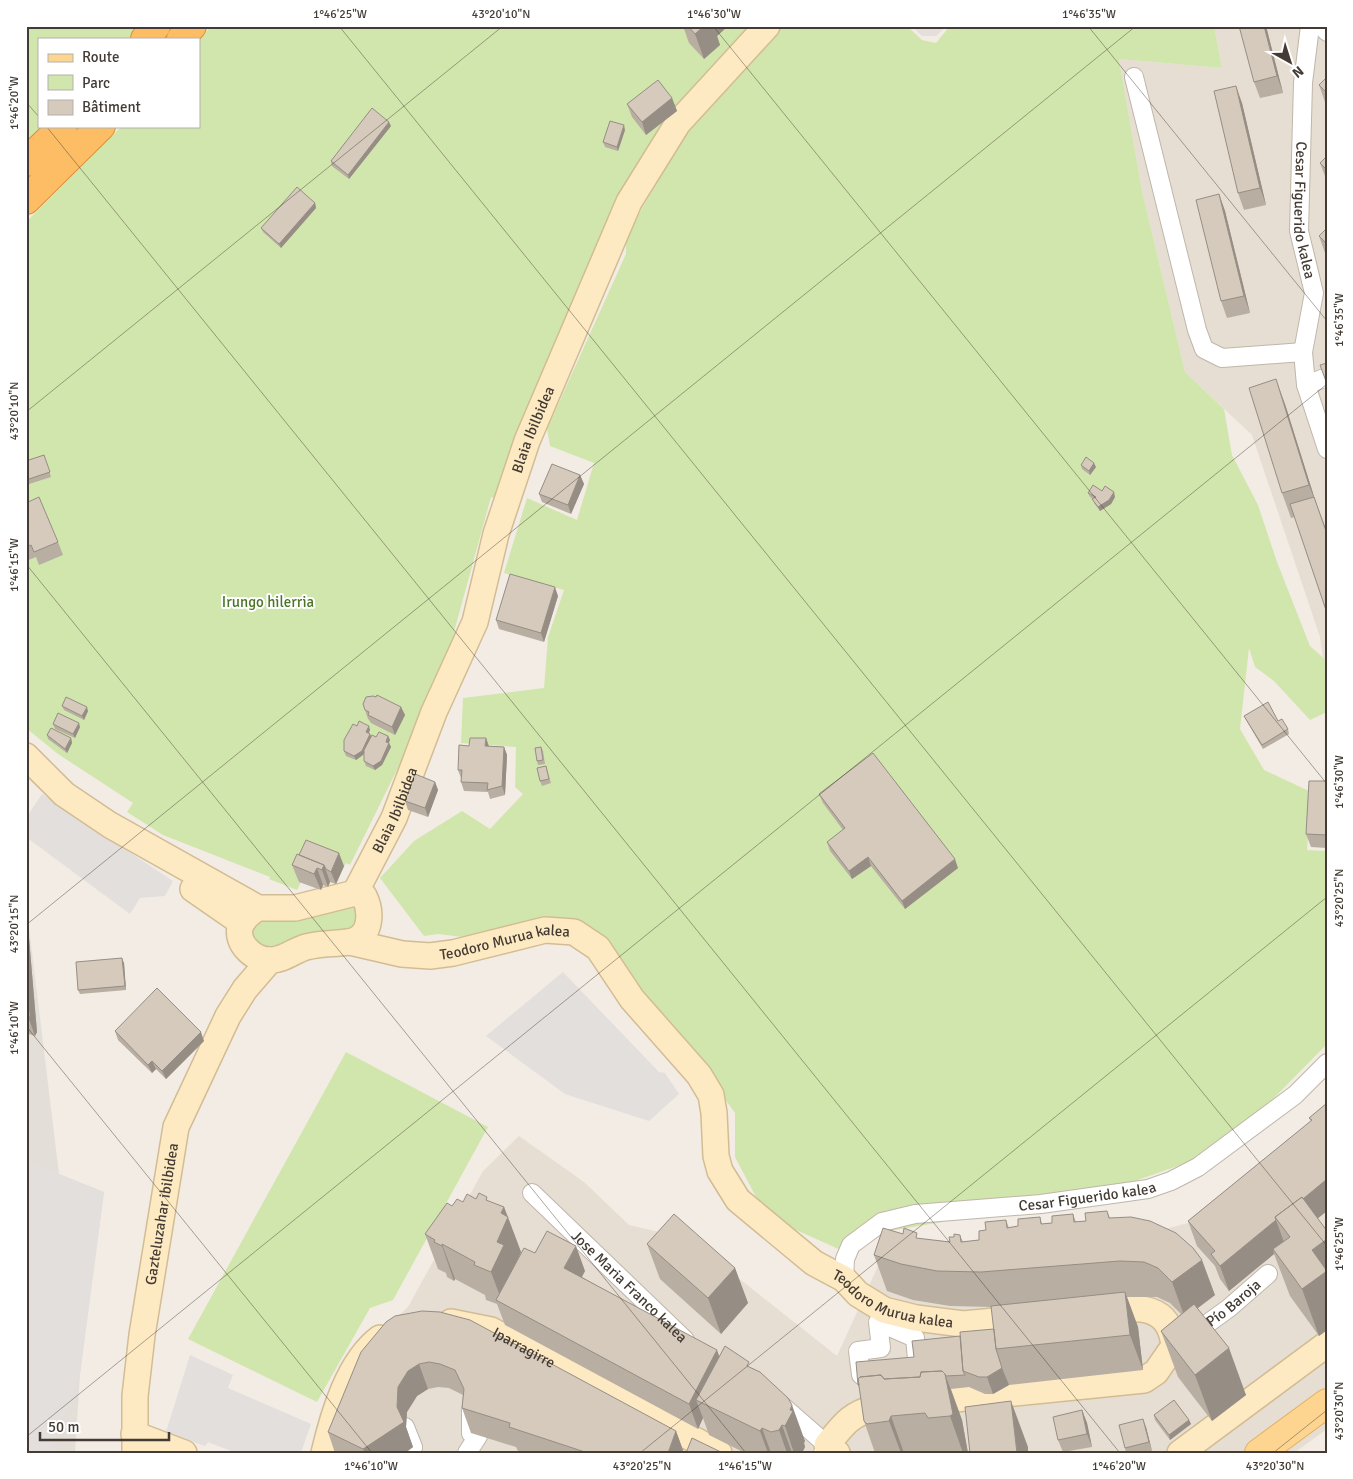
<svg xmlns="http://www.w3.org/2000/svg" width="1353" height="1479" font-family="Signika,sans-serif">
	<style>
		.residential { fill: #e6ded2 }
		.industrial { fill: #e4ded9 }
		.green { fill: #d1e6ac }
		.parking { fill: #e2dfdc }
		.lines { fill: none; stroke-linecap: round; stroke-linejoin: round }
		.street-casing { stroke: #c0b6aa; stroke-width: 20 }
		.secondary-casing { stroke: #d2bc94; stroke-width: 28 }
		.primary-casing { stroke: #e2b162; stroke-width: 30 }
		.highway-casing { stroke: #dc9034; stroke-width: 30 }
		.street { stroke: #fff; stroke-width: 18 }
		.secondary { stroke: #feeac2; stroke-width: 25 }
		.primary { stroke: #fdd591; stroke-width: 28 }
		.highway { stroke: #fdbd64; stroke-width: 28 }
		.wall { fill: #b8aea2 }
		.shaded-wall { fill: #968d84 }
		.building { fill: #d6cabc; stroke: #968d84 }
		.ticks { fill: none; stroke: #443c34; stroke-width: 1; stroke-opacity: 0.45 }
		.labels { text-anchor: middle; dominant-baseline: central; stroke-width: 4; stroke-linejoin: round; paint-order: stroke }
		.street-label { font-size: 15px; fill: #443c34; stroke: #fff }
		.park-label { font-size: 15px; fill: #4b7428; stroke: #fff }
		.neatline { fill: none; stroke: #443c34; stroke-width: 2 }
		.ticks-label { font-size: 12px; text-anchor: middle; fill: #443c34 }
	</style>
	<rect width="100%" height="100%" fill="#f2ece4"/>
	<path class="residential" d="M1214,26H1327V688L1320,637L1252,435L1185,372L1142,191L1119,59L1222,68Z
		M1327,1119V1429L1294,1453H316L352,1358L408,1307L483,1171L519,1136L584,1182L629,1225L689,1239L837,1356L884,1253L1142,1235L1223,1214Z"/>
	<path class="industrial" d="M26,903L59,1174L104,1192L80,1374L75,1453H26Z"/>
	<path class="green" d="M26,26H150L139,39H39V126H59L26,162Z
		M211,26H776L678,123L500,501L491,497L454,632L463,636L350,865L346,863L336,884L330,882L328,887L323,885L321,890L301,882L297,890L269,879L270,877L163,835L127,812L133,803L58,754L26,728V222L122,126H199V41Z
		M781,26H907L922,40L936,43L950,26H1214L1222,68L1119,59L1142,191L1185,372L1224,409L1232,455L1258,505L1277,562L1310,646L1327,661V712L1310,720L1274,681L1255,667L1249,648L1240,729L1264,770L1311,792L1307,850L1327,851V1044L1270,1102L1192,1161L1089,1197L895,1230L843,1251L785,1225L756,1197L735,1157V1113L699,1063L588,934L496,941L438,934L424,936L380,878L414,841L462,811L490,829L523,794L515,787L516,747L461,743L463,698L544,688L548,637L564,590L504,573L527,498L577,520L594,463L550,446L547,429L626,254V236L693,122Z
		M352,904L358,910L354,928L269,950L255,945L250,927L254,920Z
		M346,1052L488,1127L393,1300L370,1308L317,1402L188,1339Z"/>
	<path class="parking" d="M912,26H946L936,36H922Z
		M42,794L173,881L165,896L140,898L130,914L26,837V818Z
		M563,972L659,1072L665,1073L679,1094L649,1121L565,1094L486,1036Z
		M26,1161L104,1192L80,1374L50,1453H26Z
		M190,1355L233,1375L228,1388L311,1424L301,1453H236L208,1442L205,1446L166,1432Z"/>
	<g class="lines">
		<defs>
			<g id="street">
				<path id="s1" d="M1310,26L1303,83L1299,231L1314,293L1303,352L1306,385L1327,449"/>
				<path d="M1321,26L1327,32"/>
				<path d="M1134,77L1197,330L1204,349L1222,358L1303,352"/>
				<path d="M1306,385L1327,377"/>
				<path id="s2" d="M532,1193L685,1340"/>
				<path id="s3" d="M844,1279L845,1259L851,1245L882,1222L915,1214L1041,1204L1148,1189L1171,1181L1198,1167L1295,1095L1327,1063"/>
				<path d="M878,1322L915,1338L918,1369L861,1375L858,1351L881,1348Z"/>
				<path id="s4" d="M1189,1337L1229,1308L1268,1274"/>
				<path d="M779,1403L827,1445L823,1453"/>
				<path d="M405,1427L413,1447L408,1453"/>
				<path d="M467,1453L478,1436L471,1433V1410"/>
			</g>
			<g id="secondary">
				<path d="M26,756L64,794L110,825L258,908H295L355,893L364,896C372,912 372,939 348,942C334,944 320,943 306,947C295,950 282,961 270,960C254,960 236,944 240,927C243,918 250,913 258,908"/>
				<path d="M193,889L242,923"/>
				<path id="s5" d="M355,893L394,818L434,712L475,622L496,534L527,441L629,202L678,123L767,26"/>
				<path id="s6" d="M350,942L402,954L430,956L453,953L545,930L574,932L598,948L632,999L699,1075L711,1095L714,1113L716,1156L720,1171L738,1200L814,1263L844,1279L858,1294L884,1310L916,1318L963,1324L1026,1318"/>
				<path id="s7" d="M451,1322L491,1330L719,1453"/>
				<path d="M134,1434L184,1453"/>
				<path id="s8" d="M135,1453V1396L142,1335L176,1127L228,1016L245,989L270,960"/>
				<path d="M324,1453C333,1415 348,1362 380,1338"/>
				<path d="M837,1453L827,1445C844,1424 849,1415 876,1407L1144,1380L1156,1372L1174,1346C1169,1300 1133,1308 1098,1311"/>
				<path d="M1180,1453L1327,1344"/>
			</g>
			<path id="primary" d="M1259,1453L1327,1403"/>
			<path id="highway" d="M145,39L156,26
				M181,39L192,26
				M26,162L63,126
				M26,200L101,126"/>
		</defs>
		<use href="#street" class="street-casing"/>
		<use href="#secondary" class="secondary-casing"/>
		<use href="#primary" class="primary-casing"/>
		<use href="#highway" class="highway-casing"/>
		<use href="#street" class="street"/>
		<use href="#secondary" class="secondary"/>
		<use href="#primary" class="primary"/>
		<use href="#highway" class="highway"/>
	</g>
	<path class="wall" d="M683,26H728L717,36L720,45L704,59L689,43Z
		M1266,26L1283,93L1260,98L1254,82Z
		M1327,77V104L1325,102L1319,85Z
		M672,98L677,111L646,135L632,117L627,104Z
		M1242,103L1266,205L1244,210L1238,193Z
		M391,126L349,179L332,166L331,161Z
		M625,130L618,151L605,147L603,142Z
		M1327,156V181L1320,163Z
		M1219,194L1225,211L1250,313L1227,318L1221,301Z
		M315,203L316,208L281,248L263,232L261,228Z
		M1327,228V255L1325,253L1319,236Z
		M1285,404L1314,497L1327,531V613L1295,517L1291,518L1282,493Z
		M44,455L51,477L26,485V461Z
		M1081,465L1096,467L1090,475L1082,469Z
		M580,475L584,484L571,514L542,502L539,494Z
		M1102,491L1115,497L1111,504L1100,511L1094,503L1093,499L1090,497L1088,493Z
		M26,503L58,542L63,555L39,565L36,557L26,561Z
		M558,596L544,642L499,629L496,620Z
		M363,704L401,707L405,715L395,735L371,723L369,720L368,719Z
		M62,706L88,711L84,720L64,710Z
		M1244,716L1278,721L1288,729L1289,734L1263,749L1246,720Z
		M53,724L80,727L75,738L55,729Z
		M357,726L370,730L369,733L371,736L376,737L388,736L390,740L389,743L391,747L382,765L375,770L366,766L364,761V754L356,760L346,756L344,751Z
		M47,735L71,738L72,743L67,753L48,739Z
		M486,738L489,746L504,747L507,755L505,795L490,799L488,792L464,791L461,782V778L458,770L469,746Z
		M541,747L543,751L545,764L538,765L537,761Z
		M546,766L551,783L542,786L540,781Z
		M1327,781V848L1311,847L1306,834Z
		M435,782L438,790L428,817L408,810L405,801Z
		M819,794L958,868L905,909L871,866L852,879L830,851L827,842L843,830L823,803Z
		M292,865L344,866L336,884L330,882L328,887L323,885L321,890L299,882Z
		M26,903L37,1032L35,1036L26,1033Z
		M124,963L126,990L80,994L78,990Z
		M115,1031L204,1041L166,1079L156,1069L152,1073L118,1040Z
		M1327,1103L1317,1219L1327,1231V1330L1319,1336L1290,1296L1274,1254L1229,1291L1220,1279L1215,1266L1197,1246L1188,1221L1311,1121L1309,1118Z
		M476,1199L488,1201L504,1207L521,1252L517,1260L535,1253L585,1271L582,1277L719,1356L751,1368L805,1441L804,1443L805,1447L802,1453H745L709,1435L703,1418L698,1429L505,1325L497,1304L486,1300L485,1295L455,1279L454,1281L447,1277L446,1273L438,1269L425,1234L452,1206Z
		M1107,1211L1110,1218L1215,1295L1197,1308L1246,1395L1212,1421L1178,1377L1161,1331L1181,1314L1170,1303L1157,1297H1127L1138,1327L1143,1370L1009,1385L993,1394H985L969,1387L951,1389L962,1420L968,1453H875L864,1421L860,1389L858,1385L914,1357L960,1336L994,1329L992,1307L950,1306L913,1300L887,1291L874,1255L919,1239L950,1242L954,1237L960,1235L963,1242L979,1240L986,1230L1006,1220L1009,1228L1018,1226L1040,1217L1042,1224L1052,1223L1073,1214L1076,1222L1086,1221Z
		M647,1244L735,1268L748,1303L721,1334L660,1279Z
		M386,1322L676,1431L684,1453H522L518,1451L516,1447L471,1433L462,1408L463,1395L449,1388L438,1387L428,1389L417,1396L407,1412L406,1427L413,1447L405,1453H335L328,1432Z
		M1082,1410L1087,1423L1092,1447L1063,1452L1058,1440Z
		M1154,1415L1189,1420L1191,1424L1170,1440L1155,1420Z
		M1146,1427L1152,1451L1144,1453H1126L1125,1448Z"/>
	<path class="shaded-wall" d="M704,26H728L717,36L720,45L704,59L695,34Z
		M1264,26H1266L1283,93L1277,76Z
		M1236,86L1242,103L1266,205L1260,188Z
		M672,98L677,111L646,135L642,122Z
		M389,122L391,126L349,179L348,175Z
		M624,125L625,130L618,151L617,147Z
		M1219,194L1225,211L1250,313L1244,296Z
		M315,203L316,208L281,248L279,244Z
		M1276,379L1285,404L1318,509L1309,485Z
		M1094,463L1096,467L1090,475L1089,471Z
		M580,475L584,484L571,514L568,505Z
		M1114,492L1115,497L1111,504L1100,511L1098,507Z
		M555,587L558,596L544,642L541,633Z
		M87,707L88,711L84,720L82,716Z
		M401,707L405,715L395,735L392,727Z
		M79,723L80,727L75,738L73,734Z
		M369,726L370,730L367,736L366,732Z
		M370,734L372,738L363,755L356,760L354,756Z
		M388,736L390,740L387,746L386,742Z
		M71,738L72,743L67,753L65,749Z
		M486,738L489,747L485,746Z
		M389,743L391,747L382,765L375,770L373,766Z
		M504,747L507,755L505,795L502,786Z
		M435,782L438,790L428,817L425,808Z
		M339,853L344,866L336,884L331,872Z
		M868,857L871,866L852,879L849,871Z
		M955,859L958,868L905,909L902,901Z
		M324,865L330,882L328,887L322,870Z
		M317,868L323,885L321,890L314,874Z
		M26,903L37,1032L35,1036L29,1019L26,963Z
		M122,958L124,963L126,990L125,986Z
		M201,1032L204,1041L166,1079L162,1071Z
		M152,1061L156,1069L152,1073L148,1065Z
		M1327,1179V1211L1291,1240L1290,1237L1277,1220Z
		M504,1207L521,1252L513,1270L503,1304L491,1272L497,1242L501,1213Z
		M1276,1220L1285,1245L1273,1249L1274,1254L1229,1291L1220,1266Z
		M1327,1239V1330L1319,1336L1302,1289L1312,1250Z
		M442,1244L455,1279L454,1281L442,1246Z
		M576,1246L585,1271L573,1293L564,1268Z
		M1202,1260L1215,1295L1185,1318L1172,1282Z
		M735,1268L748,1303L721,1334L708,1298Z
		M1125,1292L1138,1327L1143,1370L1130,1335Z
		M1229,1348L1246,1395L1212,1421L1195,1375Z
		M717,1350L726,1375L696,1400L703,1418L698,1429L689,1404Z
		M419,1364L428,1389L417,1396L407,1412L406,1427L413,1447L405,1453H365L363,1449L397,1407L398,1387L408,1371Z
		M1002,1368L1009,1385L993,1394L987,1377Z
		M945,1374L962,1420L968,1453H963L950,1416Z
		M1011,1401L1028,1447V1453H1017Z
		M792,1405L805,1441L804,1443L805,1447L802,1453H794L785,1426L790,1410Z
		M1082,1410L1087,1423L1092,1447L1087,1434Z
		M891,1416L904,1453H901L889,1421Z
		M1143,1419L1146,1427L1152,1451L1149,1442Z
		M1189,1420L1191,1424L1170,1440L1169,1435Z
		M782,1425L792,1453H787L779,1430Z
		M762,1428L771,1453H768L760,1431Z
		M676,1431L684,1453H668Z"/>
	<path class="building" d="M688,26H704L695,34Z
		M1239,26H1264L1277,76L1254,82Z
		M1327,77V93L1319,85Z
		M658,80L672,98L642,122L627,104Z
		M1236,86L1260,188L1238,193L1214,91Z
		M372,108L389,122L348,175L331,161Z
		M610,121L624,125L617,147L603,142Z
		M1327,156V170L1320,163Z
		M297,187L315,203L279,244L261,228Z
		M1219,194L1244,296L1221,301L1196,200Z
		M1327,228V244L1319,236Z
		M1327,363V384L1320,365Z
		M1276,379L1309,485L1282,493L1249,388Z
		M44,455L50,472L26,480V461Z
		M1086,457L1094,463L1089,471L1081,465Z
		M552,464L580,475L568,505L539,494Z
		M1093,485L1102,491L1105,486L1114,492L1109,500L1098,507L1092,499L1096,497L1088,493Z
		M39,497L58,542L34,552L31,545L26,547V503Z
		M1314,497L1327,534V613L1290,504Z
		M510,574L555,587L541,633L496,620Z
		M377,695L401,707L392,727L368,715L369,712L365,710L363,704L366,697L373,696L376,697Z
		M66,697L87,707L82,716L62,706Z
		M1268,702L1278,721L1282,719L1288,729L1262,745L1244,716Z
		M58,713L79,723L73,734L53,724Z
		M359,721L369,726L366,732L370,734L362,751L354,756L344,751V740L353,724L357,726Z
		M51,728L71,738L65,749L47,735Z
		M379,732L388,736L386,742L389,743L381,761L373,766L364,761V750L372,735L376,737Z
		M470,738H486L485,746L504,747L502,786L487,790L488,783L461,782L462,770H458L459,745L469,746Z
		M541,747L543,760L537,761L535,748Z
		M873,753L955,859L902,901L868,857L849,871L827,842L845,828L819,794Z
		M546,766L549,779L540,781L537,768Z
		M415,774L435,782L425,808L405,801Z
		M1309,781H1327V835L1306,834Z
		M306,840L339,853L331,872L326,869L324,865L299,855Z
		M297,854L324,865L322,870L317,868L314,874L292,865Z
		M122,958L125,986L78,990L76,962Z
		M26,963L30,1015L29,1019L26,1018Z
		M157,988L201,1032L162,1071L152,1061L148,1065L115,1031Z
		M1327,1103V1179L1303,1199L1302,1197L1275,1217L1276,1220L1220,1266L1211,1254L1215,1251L1188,1221L1312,1120L1309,1118Z
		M479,1193L487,1197L486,1200L504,1207L501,1213L508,1217L497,1242L504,1245L491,1272L474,1265L475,1262L442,1244V1246L434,1242L435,1240L425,1234L447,1203L452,1206L457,1199L463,1202L467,1194L476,1199Z
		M1302,1197L1327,1231V1239L1312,1250L1327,1271L1302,1289L1273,1249L1290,1237L1275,1217Z
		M1107,1211L1109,1218L1131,1217L1150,1221L1176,1233L1193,1248L1202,1260L1172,1282L1158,1268L1144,1262L1120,1261L981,1272L937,1271L901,1264L874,1255L883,1228L903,1234L904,1228L917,1233L916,1238L950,1242L949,1237H954V1234L960,1235L961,1242L979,1240V1231L986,1230L985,1222L1006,1220L1007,1228L1018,1226V1219L1040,1217L1041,1224L1052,1223V1216L1073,1214L1074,1222L1086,1221L1085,1213Z
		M674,1214L735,1268L708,1298L647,1244Z
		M547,1231L576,1246L564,1268L717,1350L689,1404L496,1300L524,1248L535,1253Z
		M1125,1292L1130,1335L996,1349L991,1306Z
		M1194,1304L1229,1348L1195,1375L1161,1331Z
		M422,1311L440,1312L470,1320L676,1431L668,1453H588L509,1427L510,1423L462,1408L464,1389L455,1370L440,1364L429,1362L419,1364L408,1371L398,1387L397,1407L404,1422L363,1449L328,1432L361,1352L386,1322L395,1316Z
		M994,1329L996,1349L1002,1368L987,1377H979L963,1371L960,1332Z
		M960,1336L963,1371L965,1375L946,1376L945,1374L942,1371L921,1372L920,1377L884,1379L881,1375L860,1377L858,1379L859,1385H858L856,1362L914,1357L912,1341Z
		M725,1346L749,1362L747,1366L760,1372L788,1398L792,1405L790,1410L793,1411L785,1426L782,1425L779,1430L771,1432L762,1428L760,1431L696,1400Z
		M942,1371L945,1374L953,1414L950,1416L928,1418L925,1413L891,1416L889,1421L867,1424L864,1421L858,1379L860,1377L881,1375L884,1379L920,1377L921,1372Z
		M1174,1400L1189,1420L1169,1435L1154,1415Z
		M1011,1401L1017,1453H970L965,1407Z
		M1082,1410L1087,1434L1058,1440L1053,1417Z
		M1143,1419L1149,1442L1125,1448L1119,1425Z
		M692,1438L723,1453H686Z"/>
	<path class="ticks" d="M339,26L1327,1246M713,26L1327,784M1088,26L1327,321M26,102L39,117M46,126L1120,1453M26,412L503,26M26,564L746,1453M26,925L1136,26M26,1026L372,1453M26,1437L1327,384M640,1453L1327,897M1273,1453L1327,1410"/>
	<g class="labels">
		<g class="street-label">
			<text stroke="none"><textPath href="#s1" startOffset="185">Cesar Figuerido kalea</textPath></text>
			<text stroke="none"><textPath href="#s5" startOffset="498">Blaia Ibilbidea</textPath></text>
			<text stroke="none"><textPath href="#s5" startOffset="92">Blaia Ibilbidea</textPath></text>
			<text stroke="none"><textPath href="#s6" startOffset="158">Teodoro Murua kalea</textPath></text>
			<text stroke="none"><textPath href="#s3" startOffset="281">Cesar Figuerido kalea</textPath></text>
			<text stroke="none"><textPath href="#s8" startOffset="241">Gazteluzahar ibilbidea</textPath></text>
			<text stroke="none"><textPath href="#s2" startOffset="135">Jose Maria Franco kalea</textPath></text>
			<text stroke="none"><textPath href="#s6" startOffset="742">Teodoro Murua kalea</textPath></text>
			<text stroke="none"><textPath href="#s4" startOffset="56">Pío Baroja</textPath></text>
			<text stroke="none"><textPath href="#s7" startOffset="78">Iparragirre</textPath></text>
		</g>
		<g class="park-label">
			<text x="268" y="602">Irungo hilerria</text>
		</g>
	</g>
	<rect width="1353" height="1479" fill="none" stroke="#ffffff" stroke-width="55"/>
	<rect x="38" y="38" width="162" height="90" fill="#ffffff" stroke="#b4b1ae"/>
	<rect x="48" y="54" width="25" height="8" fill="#fdd591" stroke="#b4b1ae"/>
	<text x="82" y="62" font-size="15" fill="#443c34">Route</text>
	<rect x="48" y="75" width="25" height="15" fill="#d1e6ac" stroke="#b4b1ae"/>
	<text x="82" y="88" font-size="15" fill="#443c34">Parc</text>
	<rect x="48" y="100" width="25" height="15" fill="#d6cabc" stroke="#b4b1ae"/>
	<text x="82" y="112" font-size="15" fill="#443c34">Bâtiment</text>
	<g transform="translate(1290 62) rotate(141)" stroke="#ffffff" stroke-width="4" paint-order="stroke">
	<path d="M0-4L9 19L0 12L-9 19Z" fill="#443c34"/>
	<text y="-8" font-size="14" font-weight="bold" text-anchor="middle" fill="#443c34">N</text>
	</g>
	<path d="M40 1432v8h129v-8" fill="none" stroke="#443c34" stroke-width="2.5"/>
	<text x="48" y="1432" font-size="15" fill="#443c34" stroke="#ffffff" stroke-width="4" paint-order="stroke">50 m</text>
	<rect x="28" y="28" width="1298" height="1424" class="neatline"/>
	<g class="ticks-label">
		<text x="340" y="18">1°46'25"W</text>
		<text x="501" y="18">43°20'10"N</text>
		<text x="714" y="18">1°46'30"W</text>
		<text x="1089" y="18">1°46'35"W</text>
		<text transform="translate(14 103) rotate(-90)" y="4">1°46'20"W</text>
		<text transform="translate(1339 320) rotate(-90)" y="4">1°46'35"W</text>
		<text transform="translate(14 411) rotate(-90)" y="4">43°20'10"N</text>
		<text transform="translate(14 565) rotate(-90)" y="4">1°46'15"W</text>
		<text transform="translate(1339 782) rotate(-90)" y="4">1°46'30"W</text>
		<text transform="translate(1339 898) rotate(-90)" y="4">43°20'25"N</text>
		<text transform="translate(14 924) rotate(-90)" y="4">43°20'15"N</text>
		<text transform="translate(14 1028) rotate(-90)" y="4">1°46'10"W</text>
		<text transform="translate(1339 1244) rotate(-90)" y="4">1°46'25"W</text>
		<text transform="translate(1339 1411) rotate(-90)" y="4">43°20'30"N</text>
		<text x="371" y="1470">1°46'10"W</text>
		<text x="642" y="1470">43°20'25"N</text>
		<text x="745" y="1470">1°46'15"W</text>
		<text x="1119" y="1470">1°46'20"W</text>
		<text x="1275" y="1470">43°20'30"N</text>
	</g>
</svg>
